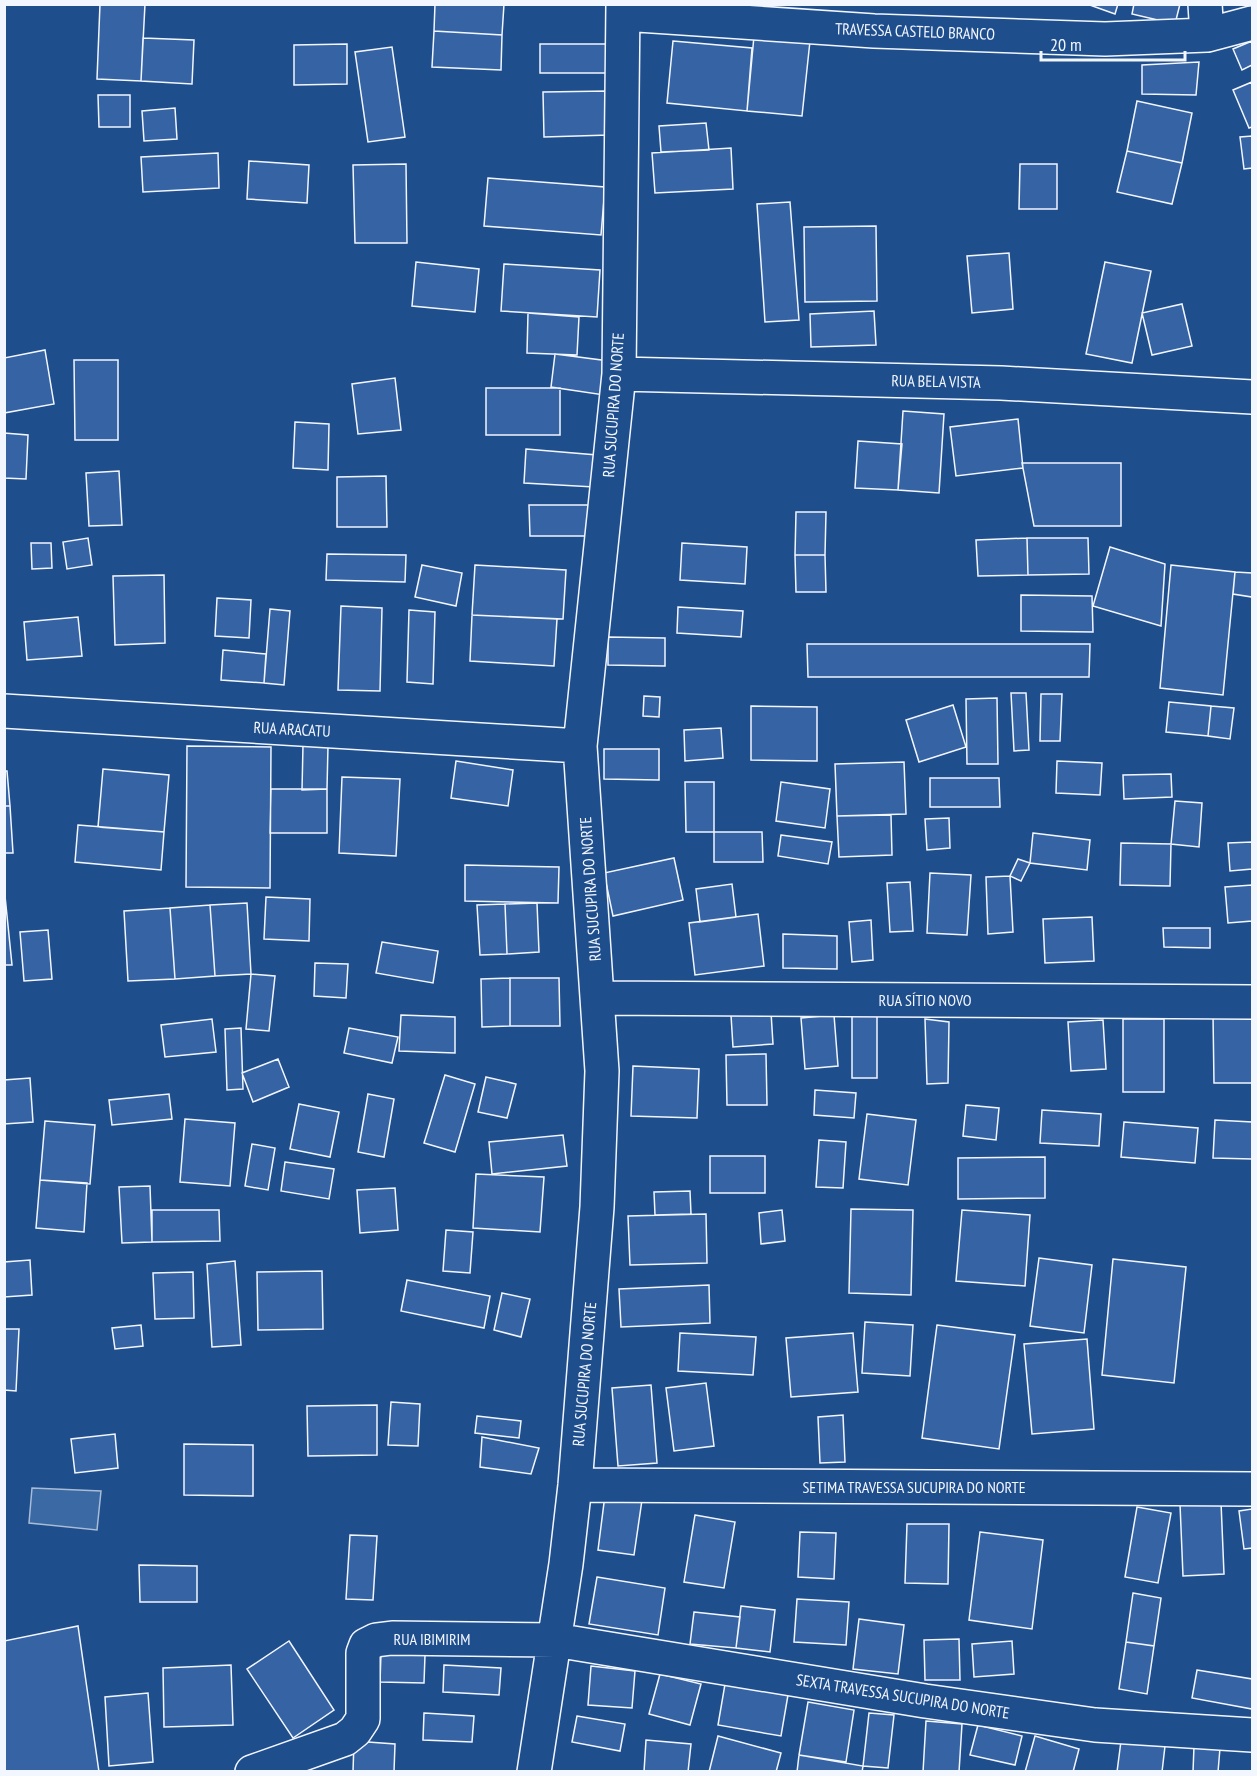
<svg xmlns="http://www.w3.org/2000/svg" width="1257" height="1776" font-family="'PT Sans Narrow',sans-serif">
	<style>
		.water { fill: #3b69a3; stroke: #a8bbd7; stroke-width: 1.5 }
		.building { fill: #3563a3; stroke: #f2f6ff; stroke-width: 1.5 }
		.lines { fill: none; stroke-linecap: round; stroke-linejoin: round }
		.minor-casing { stroke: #f2f6ff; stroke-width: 36 }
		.minor { stroke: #1f4e8c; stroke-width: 33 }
		.labels { text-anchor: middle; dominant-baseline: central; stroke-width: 4.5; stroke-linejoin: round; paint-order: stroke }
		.street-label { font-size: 16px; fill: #f2f6ff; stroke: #1f4e8c }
	</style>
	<rect width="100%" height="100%" fill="#1f4e8c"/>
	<path class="water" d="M32,1488L101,1491L97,1530L29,1523Z"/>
	<path class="building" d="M100,4H145L141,81L97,79Z
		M435,4H504L502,35L434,31Z
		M1087,4H1118L1115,14Z
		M1134,4H1180L1175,24L1132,14Z
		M434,31L502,35L501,70L432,67Z
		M754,36L810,41L802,116L747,111Z
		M143,38L194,40L192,84L141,81Z
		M673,41L752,48L747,111L667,103Z
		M1252,41V65L1242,70L1233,49Z
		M347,44V84L294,85V45Z
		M540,44H607V73H540Z
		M392,47L405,137L368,142L355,52Z
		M1199,62L1196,95L1142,94V65Z
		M1252,82V127L1249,128L1233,90Z
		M608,91L609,135L544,137L543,92Z
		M98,95H130V127H99Z
		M1137,101L1192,113L1182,163L1127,151Z
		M175,108L177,139L144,141L142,111Z
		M706,123L709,150L661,152L659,126Z
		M1252,136V168L1244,169L1240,137Z
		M731,148L733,189L655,193L652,153Z
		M1127,151L1182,163L1172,204L1117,192Z
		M218,153L219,188L143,192L141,157Z
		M249,161L309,165L307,203L247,199Z
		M406,164L407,243H355L353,165Z
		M1020,164H1057V209H1019Z
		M488,178L605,187L601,235L484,226Z
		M790,202L799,320L765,322L757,204Z
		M876,226L877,301L805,302L804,227Z
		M1009,253L1013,309L972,313L967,256Z
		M416,262L479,269L475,312L412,306Z
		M1105,262L1151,271L1132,363L1086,354Z
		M504,264L600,270L597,317L501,311Z
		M1182,304L1192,346L1152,355L1142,313Z
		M874,311L876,345L811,347L810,314Z
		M528,313L579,317L577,355L527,353Z
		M45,350L54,404L4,413V358Z
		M555,354L609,361L604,395L551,387Z
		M74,360H118V440H75Z
		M395,378L401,430L358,434L352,384Z
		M486,388H560V435H486Z
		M903,411L944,414L939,493L898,490Z
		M1018,419L1023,468L956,476L950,427Z
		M295,422L329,424L328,470L293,468Z
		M4,433L28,435L26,479L4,478Z
		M858,441L902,444L898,490L855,488Z
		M526,449L597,455L594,487L524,483Z
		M1022,463H1121V526H1034Z
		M119,471L122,525L89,526L86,473Z
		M386,476L387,527H337V477Z
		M529,505H591V536H530Z
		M796,512H826L825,555H795Z
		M88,538L92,565L67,569L63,542Z
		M1027,538H1088L1089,574L1028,575Z
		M1027,538L1028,575L978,576L976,540Z
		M31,543H51L52,568L32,569Z
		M682,543L747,547L745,584L680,580Z
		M1110,547L1165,564L1161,626L1093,606Z
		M327,554L406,555L405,582L326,580Z
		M795,555H825L826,592H796Z
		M422,565L462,573L456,606L415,597Z
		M475,565L566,570L563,619L472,615Z
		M1171,565L1235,572L1223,695L1160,688Z
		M1235,572L1252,573V597L1233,594Z
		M164,575L165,643L115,645L113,576Z
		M1021,595L1092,596L1093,632L1021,631Z
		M217,598L251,600L249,638L215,636Z
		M341,606L382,608L380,691L338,690Z
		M678,607L743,611L741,637L677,633Z
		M270,609L290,611L284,685L264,683Z
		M409,610L435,612L433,684L407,682Z
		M472,615L557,619L554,666L470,661Z
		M78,617L82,656L27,660L24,622Z
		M608,637L665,638V666L608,665Z
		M807,644H1090L1089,677H808Z
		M223,650L266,654L264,683L221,680Z
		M1011,693H1026L1029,750L1014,751Z
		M1041,694H1062L1060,741H1040Z
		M644,696L660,697L659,717L643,716Z
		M997,698L998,764H967L966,699Z
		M1169,702L1211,706L1208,736L1166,732Z
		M953,705L966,747L919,762L906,720Z
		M751,706L817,707V761L751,760Z
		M1211,706L1234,708L1230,739L1208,736Z
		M721,728L723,758L685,761L684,730Z
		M303,745L328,746L327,789L302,790Z
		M187,746L271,747L270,888L186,887Z
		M604,749H659V780L604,779Z
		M456,761L513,770L508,806L451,798Z
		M1057,761L1102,763L1100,795L1056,793Z
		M904,762L906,814L837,816L835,764Z
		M103,769L169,775L164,832L98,827Z
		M4,771H7L10,806H4Z
		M1171,774L1172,797L1124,799L1123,775Z
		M342,777L400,779L396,856L339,853Z
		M930,778H999L1000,807H930Z
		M685,782H714V832H686Z
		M781,782L830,789L825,828L776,821Z
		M271,789H327V833H270Z
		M1175,801L1202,803L1199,847L1171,844Z
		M4,806H10L13,853H4Z
		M891,815L892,855L839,857L837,816Z
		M949,818L950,848L927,850L925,819Z
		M78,825L164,832L161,870L75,862Z
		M714,832H762L763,862H714Z
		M1033,833L1090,840L1087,870L1030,863Z
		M781,835L832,842L828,864L778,856Z
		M1252,842V869L1230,871L1228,843Z
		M1121,843L1171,844L1170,886L1120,885Z
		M674,858L683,900L613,916L604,873Z
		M1018,859L1030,863L1021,881L1010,876Z
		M465,865L559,867L558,903L465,901Z
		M930,873L971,875L967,935L927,933Z
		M1010,876L1013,932L988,934L986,877Z
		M910,882L913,931L890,932L887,883Z
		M732,884L736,917L700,922L696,889Z
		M1252,885V921L1228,923L1225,887Z
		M4,886L12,965H4Z
		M266,897L310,899L309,941L264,939Z
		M247,903L251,974L215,976L210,905Z
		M537,903L539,952L507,954L505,904Z
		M505,904L507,954L480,955L477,905Z
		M210,905L215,976L175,979L170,908Z
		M170,908L175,979L128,981L124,911Z
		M758,914L764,966L695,975L689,923Z
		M1092,917L1094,961L1045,963L1043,919Z
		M871,920L873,960L852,962L849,922Z
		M1163,928H1210V948L1164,947Z
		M48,930L52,979L24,981L20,932Z
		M783,934L837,936V969L783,968Z
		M382,942L438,951L433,983L376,973Z
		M315,963L348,964L346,998L314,996Z
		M251,974L275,976L269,1031L246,1029Z
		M510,978V1026L482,1027L481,979Z
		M510,978H559L560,1026H510Z
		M771,1012L773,1044L733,1047L731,1015Z
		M852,1014H877V1078H852Z
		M1252,1014V1083H1214L1213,1015Z
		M401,1015L455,1017V1053L399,1051Z
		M834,1015L838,1066L805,1069L801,1018Z
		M212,1019L216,1052L165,1057L161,1025Z
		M925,1019L949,1022L948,1083L927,1084Z
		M1123,1019H1164V1092H1123Z
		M1103,1020L1106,1069L1071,1071L1068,1022Z
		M241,1028L243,1089L227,1090L225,1029Z
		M349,1028L398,1037L392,1063L344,1053Z
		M766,1054L767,1105H727L726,1055Z
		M278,1059L289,1087L253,1102L242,1073Z
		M633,1066L699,1069L697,1118L631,1116Z
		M445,1075L475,1084L455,1152L424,1143Z
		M486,1077L516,1084L507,1118L478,1112Z
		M30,1078L33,1122L4,1124V1080Z
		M815,1090L856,1093L854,1118L814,1115Z
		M169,1094L172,1119L112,1125L109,1100Z
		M368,1094L394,1099L384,1157L358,1152Z
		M299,1104L339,1112L330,1157L290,1149Z
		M966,1105L999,1108L996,1140L963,1136Z
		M1042,1110L1101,1114L1099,1146L1040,1143Z
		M867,1114L916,1120L908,1185L859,1179Z
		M185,1119L235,1123L230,1186L180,1182Z
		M1215,1120L1252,1122V1159L1213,1158Z
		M45,1121L95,1125L90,1184L40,1180Z
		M1124,1122L1198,1128L1195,1163L1121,1157Z
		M563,1135L567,1166L492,1174L489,1142Z
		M819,1140L846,1142L843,1188L816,1187Z
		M252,1144L275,1148L268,1190L245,1186Z
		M710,1156H765V1193H710Z
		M1045,1157V1198L958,1199V1158Z
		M285,1162L334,1169L329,1199L281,1191Z
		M476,1174L544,1177L540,1232L473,1228Z
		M40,1180L87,1183L84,1232L36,1228Z
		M150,1186L152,1242L122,1243L119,1187Z
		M395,1188L398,1230L360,1233L357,1190Z
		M690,1191L691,1214L655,1215L654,1192Z
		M851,1209L913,1210L911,1295L849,1293Z
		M152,1210H219L220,1241L152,1242Z
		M782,1210L785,1241L761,1244L759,1213Z
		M962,1210L1030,1215L1025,1286L956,1281Z
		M706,1214L707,1263L630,1265L628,1216Z
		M446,1230L473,1232L470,1273L443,1271Z
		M1039,1258L1092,1265L1084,1333L1030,1326Z
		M1113,1259L1186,1267L1174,1383L1102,1375Z
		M30,1260L32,1295L4,1297V1262Z
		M235,1261L241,1345L212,1347L207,1264Z
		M322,1271L323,1329L258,1330L257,1272Z
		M193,1272L194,1318L155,1319L153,1273Z
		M407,1280L490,1296L484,1328L401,1311Z
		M709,1285L710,1323L621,1327L619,1289Z
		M502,1293L530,1299L521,1337L494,1330Z
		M865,1322L913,1325L910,1376L862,1373Z
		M141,1325L143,1346L115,1349L112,1328Z
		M937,1325L1015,1335L999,1449L922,1438Z
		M4,1329H19L16,1391L4,1390Z
		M680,1333L756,1337L753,1375L678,1371Z
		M853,1333L858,1392L791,1397L786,1338Z
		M1087,1339L1094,1429L1032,1434L1024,1344Z
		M706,1383L714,1446L674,1451L666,1388Z
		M651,1385L657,1463L618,1466L612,1388Z
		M391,1402L420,1404L418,1446L388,1445Z
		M377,1405V1455L308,1456L307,1406Z
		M843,1415L845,1462L820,1463L818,1417Z
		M477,1416L521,1421L519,1438L475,1433Z
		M115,1434L118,1468L75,1473L71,1439Z
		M482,1437L539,1448L531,1474L480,1467Z
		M184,1444L253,1445V1496L184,1495Z
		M605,1495L642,1500L634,1555L598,1550Z
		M1221,1502L1224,1574L1183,1576L1180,1504Z
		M1137,1507L1171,1513L1158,1583L1125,1577Z
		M1252,1509V1548L1244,1549L1239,1511Z
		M695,1515L735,1522L724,1588L684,1582Z
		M907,1524H949L948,1584L905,1583Z
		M800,1532L836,1533L834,1579L798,1577Z
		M980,1532L1043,1540L1032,1629L969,1620Z
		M350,1535L377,1536L373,1600L346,1599Z
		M139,1565L197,1566V1602H140Z
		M597,1577L665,1588L658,1635L589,1624Z
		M1133,1593L1161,1598L1154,1646L1126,1642Z
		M797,1599L849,1602L846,1645L794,1642Z
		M741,1606L775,1610L770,1652L736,1648Z
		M694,1612L740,1617L736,1648L690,1644Z
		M859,1619L904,1625L898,1674L853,1669Z
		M78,1626L99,1772H4V1641Z
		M959,1639L960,1680H925L924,1640Z
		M289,1641L334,1710L293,1738L247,1669Z
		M1012,1641L1014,1674L974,1677L972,1644Z
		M1126,1642L1154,1646L1147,1694L1119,1689Z
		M381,1653L425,1655L424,1683L380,1682Z
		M231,1665L233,1725L164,1727L163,1668Z
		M444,1665L501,1668L499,1695L443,1692Z
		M591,1666L635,1671L632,1708L588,1705Z
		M1197,1670L1252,1679V1709L1192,1698Z
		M660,1674L701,1684L690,1725L649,1714Z
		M725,1684L788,1695L781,1736L718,1725Z
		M148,1693L153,1762L109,1766L105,1697Z
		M808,1702L854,1710L846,1762L799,1755Z
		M424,1713L474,1716L472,1742L423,1740Z
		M869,1713L894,1715L888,1768L863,1766Z
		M577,1716L625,1724L620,1751L572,1742Z
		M926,1721L962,1724L959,1772H923Z
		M978,1725L1022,1736L1015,1765L970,1755Z
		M718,1736L781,1753L776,1772H709Z
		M1035,1736L1079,1749L1073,1772H1025Z
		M646,1740L691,1744L688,1772H644Z
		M354,1741L395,1744L394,1772H353Z
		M1121,1741L1165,1746L1162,1772H1117Z
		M1194,1746L1220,1748L1218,1772H1193Z
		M799,1755L863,1766L862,1772H797Z"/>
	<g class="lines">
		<defs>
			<path id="minor" d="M1205,4L1207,35
				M623,14L874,31L1105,39L1207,35L1252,23
				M619,374L1001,383L1252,397
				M4,711L580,746
				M597,998L1252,1002
				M575,1485L1252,1489
				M252,1772L345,1739L355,1731L363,1719V1653L366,1645L376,1640L392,1638L555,1640L925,1701L1095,1725L1252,1735
				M534,1772L566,1564L575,1485L597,1207L602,1071L580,746L619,374L623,4"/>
		</defs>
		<use href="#minor" class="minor-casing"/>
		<use href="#minor" class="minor"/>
	</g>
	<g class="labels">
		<g class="street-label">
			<text transform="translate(915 31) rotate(2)">TRAVESSA CASTELO BRANCO</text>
			<text transform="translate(936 381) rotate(1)">RUA BELA VISTA</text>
			<text transform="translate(613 405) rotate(-86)">RUA SUCUPIRA DO NORTE</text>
			<text transform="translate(292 729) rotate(3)">RUA ARACATU</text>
			<text transform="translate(590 889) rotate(-94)">RUA SUCUPIRA DO NORTE</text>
			<text x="925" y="1000">RUA SÍTIO NOVO</text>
			<text transform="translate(584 1374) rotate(-85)">RUA SUCUPIRA DO NORTE</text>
			<text x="914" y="1487">SETIMA TRAVESSA SUCUPIRA DO NORTE</text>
			<text x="432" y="1639">RUA IBIMIRIM</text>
			<text transform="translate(903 1696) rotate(9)">SEXTA TRAVESSA SUCUPIRA DO NORTE</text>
		</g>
	</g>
	<rect width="1257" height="1776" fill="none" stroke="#f2f6ff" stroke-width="12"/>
	<path d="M1041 51v9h144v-9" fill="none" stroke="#f2f6ff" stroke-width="3"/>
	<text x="1050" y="51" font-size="18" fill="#f2f6ff" stroke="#1f4e8c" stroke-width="4.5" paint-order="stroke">20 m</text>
</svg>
